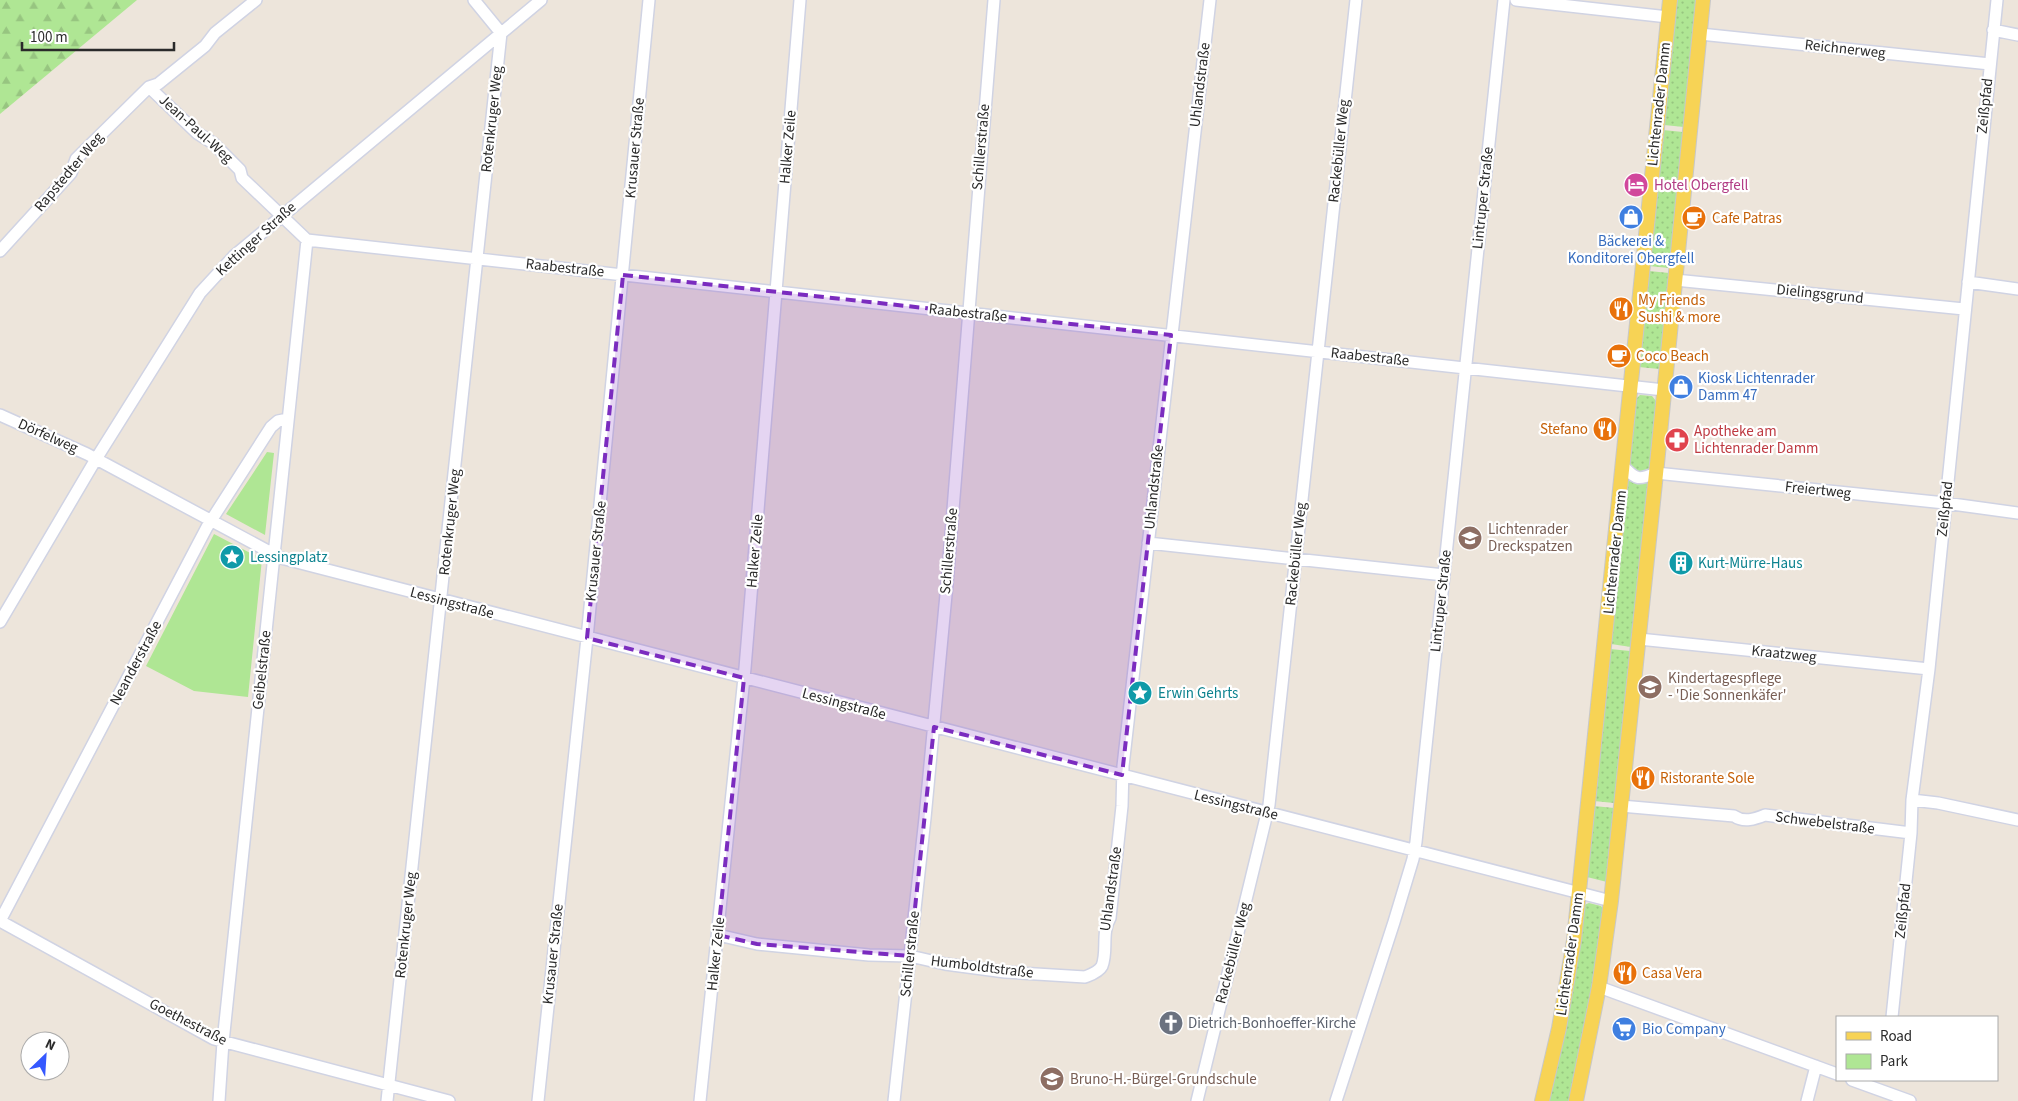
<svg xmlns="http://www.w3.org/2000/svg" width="2018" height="1101" font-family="'Source Sans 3',sans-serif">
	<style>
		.grass { fill: url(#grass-dots) }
		.forest { fill: url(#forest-firs) }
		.park { fill: #afe694 }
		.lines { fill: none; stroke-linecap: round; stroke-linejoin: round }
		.minor-casing { stroke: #d0d3e3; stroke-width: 14 }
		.major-casing { stroke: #c8c8c8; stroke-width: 16 }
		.minor { stroke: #fff; stroke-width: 11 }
		.major { stroke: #f7d355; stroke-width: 14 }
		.marked { fill: #7b2cbf; fill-opacity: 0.2; stroke: #7b2cbf; stroke-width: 4; stroke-dasharray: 10 6; stroke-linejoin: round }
		.labels { text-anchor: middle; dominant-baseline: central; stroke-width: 4.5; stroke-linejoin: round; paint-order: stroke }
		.street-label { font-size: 15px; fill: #2a2a2a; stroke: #fff }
		.hotel-label { font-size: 15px; fill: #b23c85; stroke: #fff; text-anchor: start }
		.food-label { font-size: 15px; fill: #c56008; stroke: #fff; text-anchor: start }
		.shop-label { font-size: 15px; fill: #366cbe; stroke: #fff; text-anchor: start }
		.health-label { font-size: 15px; fill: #be3a42; stroke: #fff; text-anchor: start }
		.education-label { font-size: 15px; fill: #785e54; stroke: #fff; text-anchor: start }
		.culture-label { font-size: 15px; fill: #0d838f; stroke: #fff; text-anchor: start }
		.worship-label { font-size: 15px; fill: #5b616d; stroke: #fff; text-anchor: start }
	</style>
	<defs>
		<pattern id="grass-dots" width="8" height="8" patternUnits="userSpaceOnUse" patternTransform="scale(1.25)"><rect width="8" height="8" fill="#afe694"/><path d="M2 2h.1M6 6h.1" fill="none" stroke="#97c580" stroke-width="1.8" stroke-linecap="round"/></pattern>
		<pattern id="forest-firs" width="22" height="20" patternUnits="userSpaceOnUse" patternTransform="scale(1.25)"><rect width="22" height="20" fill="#afe694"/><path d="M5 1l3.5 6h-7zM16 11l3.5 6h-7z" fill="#97c580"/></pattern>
	</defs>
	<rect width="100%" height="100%" fill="#ede5db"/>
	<path class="grass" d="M1676,0H1697L1684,127L1664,125Z
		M1663,130L1683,132L1669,268L1649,266Z
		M1649,271L1669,273L1659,369L1639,367Z
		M1640,395L1652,396L1656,401L1631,647L1611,644L1636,399Z
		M1610,649L1630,651L1614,803L1594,801Z
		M1594,806L1614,808L1607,882L1587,877Z
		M1589,903L1601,906L1603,909L1595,980L1570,1101H1548L1584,905Z"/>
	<path class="forest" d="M0,0H137L0,114Z"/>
	<path class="park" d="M267,452L274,453L265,535L226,514Z
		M214,534L262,559L248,697L194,691L146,666Z"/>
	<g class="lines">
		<defs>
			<path id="minor" d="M1516,0L1668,17
				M1993,30L2018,35
				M1700,34L1990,64
				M149,87L197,133L213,143L240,170L242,178L307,240L1664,390
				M0,251L71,173L76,159L149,87L158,84L205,46L215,33L256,0
				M1675,280L1964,309
				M1968,282L2018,289
				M0,415L87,454L281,558L1611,901
				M288,419L278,421L271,427L207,527L0,921L214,1039L449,1101
				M1624,467C1636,480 1639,480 1656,473L1945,503L2018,513
				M1148,543L1444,575
				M0,622L96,459L200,293L234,256L541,0
				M1639,639L1929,669
				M1912,800L1938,803L2018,820
				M1621,806L1734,816C1744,823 1755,819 1765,815L1911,833
				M718,935L757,944L869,955L910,956L945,964L1005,972L1085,977C1090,975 1099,972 1102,966C1108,951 1101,933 1110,918L1122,806L1123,766L1210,0
				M1599,987L1837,1074
				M1892,1017L1911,833L1912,800L1929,669L1997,0
				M1852,1080L1910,1101
				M219,1101L223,1042L307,240
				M387,1101L501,33L474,0
				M538,1101L587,638L649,0
				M700,1101L745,668L800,0
				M894,1101L925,818L947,584L994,0
				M1197,1101L1269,805L1356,0
				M1336,1101L1394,922L1413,859L1416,842L1504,0
				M1807,1101L1816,1066"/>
			<path id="major" d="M1542,1101L1559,1028L1574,940L1670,0
				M1576,1101L1599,987L1611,901L1657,464L1703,0"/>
		</defs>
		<use href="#minor" class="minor-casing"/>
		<use href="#major" class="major-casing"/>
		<use href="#minor" class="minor"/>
		<use href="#major" class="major"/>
	</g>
	<path class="marked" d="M623,275L1171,335L1122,775L934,727L910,956L757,944L718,935L744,678L587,638Z"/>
	<defs>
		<symbol id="hotel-disc" viewBox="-11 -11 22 22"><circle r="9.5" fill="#d1479c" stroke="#fff"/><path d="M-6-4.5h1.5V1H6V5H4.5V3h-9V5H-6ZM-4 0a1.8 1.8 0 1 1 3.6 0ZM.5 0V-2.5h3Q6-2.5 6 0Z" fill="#fff"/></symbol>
		<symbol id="shop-disc" viewBox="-11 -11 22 22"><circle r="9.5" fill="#3f7fe0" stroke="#fff"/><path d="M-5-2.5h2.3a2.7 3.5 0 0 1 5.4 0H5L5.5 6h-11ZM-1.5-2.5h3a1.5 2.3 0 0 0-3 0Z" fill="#fff"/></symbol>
		<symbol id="cafe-disc" viewBox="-11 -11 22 22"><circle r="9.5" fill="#e8710a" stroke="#fff"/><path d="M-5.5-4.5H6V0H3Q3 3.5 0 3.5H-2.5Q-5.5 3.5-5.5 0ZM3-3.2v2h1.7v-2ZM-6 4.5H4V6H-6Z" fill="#fff"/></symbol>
		<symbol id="restaurant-disc" viewBox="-11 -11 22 22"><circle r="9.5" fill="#e8710a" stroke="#fff"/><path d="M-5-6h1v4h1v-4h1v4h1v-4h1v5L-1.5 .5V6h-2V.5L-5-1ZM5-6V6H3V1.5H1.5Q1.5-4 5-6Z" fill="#fff"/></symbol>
		<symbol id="pharmacy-disc" viewBox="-11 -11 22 22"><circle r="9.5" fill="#e0444e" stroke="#fff"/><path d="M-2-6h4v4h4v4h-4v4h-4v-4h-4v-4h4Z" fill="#fff"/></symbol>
		<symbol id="school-disc" viewBox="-11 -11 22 22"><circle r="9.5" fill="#8d6e63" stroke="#fff"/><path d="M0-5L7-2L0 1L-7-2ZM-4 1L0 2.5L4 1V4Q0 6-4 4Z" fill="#fff"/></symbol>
		<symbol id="sight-disc" viewBox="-11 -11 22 22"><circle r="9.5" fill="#0f9aa8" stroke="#fff"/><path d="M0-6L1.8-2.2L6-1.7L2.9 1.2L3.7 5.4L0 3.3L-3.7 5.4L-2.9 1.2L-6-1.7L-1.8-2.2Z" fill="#fff"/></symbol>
		<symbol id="building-disc" viewBox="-11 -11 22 22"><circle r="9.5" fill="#0f9aa8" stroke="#fff"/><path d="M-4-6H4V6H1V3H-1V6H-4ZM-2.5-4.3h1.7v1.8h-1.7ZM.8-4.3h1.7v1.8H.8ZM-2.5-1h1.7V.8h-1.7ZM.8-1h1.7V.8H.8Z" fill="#fff"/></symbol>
		<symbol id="church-disc" viewBox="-11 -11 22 22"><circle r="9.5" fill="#6b7280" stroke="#fff"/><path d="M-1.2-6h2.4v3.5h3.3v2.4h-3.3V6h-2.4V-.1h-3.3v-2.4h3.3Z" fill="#fff"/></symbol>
		<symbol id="supermarket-disc" viewBox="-11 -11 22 22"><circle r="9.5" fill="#3f7fe0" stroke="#fff"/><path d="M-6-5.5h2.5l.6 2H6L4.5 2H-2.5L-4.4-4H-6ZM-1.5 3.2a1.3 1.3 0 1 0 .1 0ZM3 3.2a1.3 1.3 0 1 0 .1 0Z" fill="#fff"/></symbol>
	</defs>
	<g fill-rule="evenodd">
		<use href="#hotel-disc" x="1622" y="171" width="28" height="28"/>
		<use href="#shop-disc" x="1617" y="203" width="28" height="28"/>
		<use href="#cafe-disc" x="1680" y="204" width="28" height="28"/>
		<use href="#restaurant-disc" x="1607" y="295" width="28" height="28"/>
		<use href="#cafe-disc" x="1605" y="342" width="28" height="28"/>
		<use href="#shop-disc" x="1667" y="373" width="28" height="28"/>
		<use href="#restaurant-disc" x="1591" y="415" width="28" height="28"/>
		<use href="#pharmacy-disc" x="1663" y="426" width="28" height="28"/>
		<use href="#school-disc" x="1456" y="524" width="28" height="28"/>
		<use href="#sight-disc" x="218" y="543" width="28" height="28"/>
		<use href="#building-disc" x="1667" y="549" width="28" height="28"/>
		<use href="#school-disc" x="1636" y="673" width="28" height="28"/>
		<use href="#sight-disc" x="1126" y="679" width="28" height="28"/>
		<use href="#restaurant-disc" x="1629" y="764" width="28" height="28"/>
		<use href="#restaurant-disc" x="1611" y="959" width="28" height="28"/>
		<use href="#church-disc" x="1157" y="1009" width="28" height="28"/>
		<use href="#supermarket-disc" x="1610" y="1015" width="28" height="28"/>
		<use href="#school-disc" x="1038" y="1065" width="28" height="28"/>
	</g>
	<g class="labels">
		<g class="street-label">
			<text transform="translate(1845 49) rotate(6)">Reichnerweg</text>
			<text transform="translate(1200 85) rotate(-83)">Uhlandstraße</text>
			<text transform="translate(1659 104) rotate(-84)">Lichtenrader Damm</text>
			<text transform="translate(1985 106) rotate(-84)">Zeißpfad</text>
			<text transform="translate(492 119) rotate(-84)">Rotenkruger Weg</text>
			<text transform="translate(196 129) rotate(42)">Jean-Paul-Weg</text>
			<text transform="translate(788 147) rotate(-85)">Halker Zeile</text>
			<text transform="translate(981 147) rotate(-85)">Schillerstraße</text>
			<text transform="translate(635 148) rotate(-85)">Krusauer Straße</text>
			<text transform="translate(1339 151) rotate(-84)">Rackebüller Weg</text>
			<text transform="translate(69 172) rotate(-50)">Rapstedter Weg</text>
			<text transform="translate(1483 198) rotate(-84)">Lintruper Straße</text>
			<text transform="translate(256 239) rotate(-42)">Kettinger Straße</text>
			<text transform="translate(565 268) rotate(6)">Raabestraße</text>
			<text transform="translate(1820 294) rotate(6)">Dielingsgrund</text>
			<text transform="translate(968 313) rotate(6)">Raabestraße</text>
			<text transform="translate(1370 357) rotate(6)">Raabestraße</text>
			<text transform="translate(48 436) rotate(24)">Dörfelweg</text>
			<text transform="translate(1154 487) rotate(-84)">Uhlandstraße</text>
			<text transform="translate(1818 490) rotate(6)">Freiertweg</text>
			<text transform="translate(1945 509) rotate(-84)">Zeißpfad</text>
			<text transform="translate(450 522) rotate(-84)">Rotenkruger Weg</text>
			<text transform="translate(596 551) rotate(-84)">Krusauer Straße</text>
			<text transform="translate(755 551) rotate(-85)">Halker Zeile</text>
			<text transform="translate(949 551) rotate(-85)">Schillerstraße</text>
			<text transform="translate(1615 552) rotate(-84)">Lichtenrader Damm</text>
			<text transform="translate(1296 554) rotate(-84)">Rackebüller Weg</text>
			<text transform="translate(1441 601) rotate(-84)">Lintruper Straße</text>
			<text transform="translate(452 603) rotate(15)">Lessingstraße</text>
			<text transform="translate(1784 654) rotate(6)">Kraatzweg</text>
			<text transform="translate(136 663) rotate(-62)">Neanderstraße</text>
			<text transform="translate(262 670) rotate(-84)">Geibelstraße</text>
			<text transform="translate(844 704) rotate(15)">Lessingstraße</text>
			<text transform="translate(1236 805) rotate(14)">Lessingstraße</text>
			<text transform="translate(1825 823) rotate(7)">Schwebelstraße</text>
			<text transform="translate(1111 889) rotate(-82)">Uhlandstraße</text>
			<text transform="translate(1903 911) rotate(-84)">Zeißpfad</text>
			<text transform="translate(406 925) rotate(-84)">Rotenkruger Weg</text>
			<text transform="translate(1233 953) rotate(-76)">Rackebüller Weg</text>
			<text transform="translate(553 954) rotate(-84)">Krusauer Straße</text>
			<text transform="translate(716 954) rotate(-84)">Halker Zeile</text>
			<text transform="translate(910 954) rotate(-84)">Schillerstraße</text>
			<text transform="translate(1570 954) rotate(-82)">Lichtenrader Damm</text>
			<text transform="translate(982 967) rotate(7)">Humboldtstraße</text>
			<text transform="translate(188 1022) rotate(27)">Goethestraße</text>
		</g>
		<g class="hotel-label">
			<text x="1654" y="185">Hotel Obergfell</text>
		</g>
		<g class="food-label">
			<text x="1712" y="218">Cafe Patras</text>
			<text x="1638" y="300">My Friends<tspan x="1638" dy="17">Sushi &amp; more</tspan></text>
			<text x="1636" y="356">Coco Beach</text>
			<text x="1588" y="429" text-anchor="end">Stefano</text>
			<text x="1660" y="778">Ristorante Sole</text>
			<text x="1642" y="973">Casa Vera</text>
		</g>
		<g class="shop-label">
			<text x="1631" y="241" text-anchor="middle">Bäckerei &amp;<tspan x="1631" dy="17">Konditorei Obergfell</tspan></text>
			<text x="1698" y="378">Kiosk Lichtenrader<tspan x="1698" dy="17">Damm 47</tspan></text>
			<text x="1642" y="1029">Bio Company</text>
		</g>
		<g class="health-label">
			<text x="1694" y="431">Apotheke am<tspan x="1694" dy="17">Lichtenrader Damm</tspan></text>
		</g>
		<g class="education-label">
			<text x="1488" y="529">Lichtenrader<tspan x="1488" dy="17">Dreckspatzen</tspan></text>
			<text x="1668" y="678">Kindertagespflege<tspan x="1668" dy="17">- 'Die Sonnenkäfer'</tspan></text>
			<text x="1070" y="1079">Bruno-H.-Bürgel-Grundschule</text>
		</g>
		<g class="culture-label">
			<text x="250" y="557">Lessingplatz</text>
			<text x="1698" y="563">Kurt-Mürre-Haus</text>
			<text x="1158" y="693">Erwin Gehrts</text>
		</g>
		<g class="worship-label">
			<text x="1188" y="1023">Dietrich-Bonhoeffer-Kirche</text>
		</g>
	</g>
	<rect x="1836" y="1016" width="162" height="65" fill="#ffffff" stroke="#aaaaaa"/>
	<rect x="1846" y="1032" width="25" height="8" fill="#f7d355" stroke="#aaaaaa"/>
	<text x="1880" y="1041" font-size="15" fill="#2a2a2a">Road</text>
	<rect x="1846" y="1054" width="25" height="15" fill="#afe694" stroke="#aaaaaa"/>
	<text x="1880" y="1066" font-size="15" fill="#2a2a2a">Park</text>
	<g transform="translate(45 1056) rotate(25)"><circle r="24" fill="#ffffff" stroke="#aaaaaa"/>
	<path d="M0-4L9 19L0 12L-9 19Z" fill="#3558ff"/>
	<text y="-8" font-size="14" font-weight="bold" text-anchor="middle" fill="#2a2a2a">N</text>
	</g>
	<path d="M22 42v8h152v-8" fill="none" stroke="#2a2a2a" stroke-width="2.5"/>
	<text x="30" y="42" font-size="15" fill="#2a2a2a" stroke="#ffffff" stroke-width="4" paint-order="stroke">100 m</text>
</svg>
